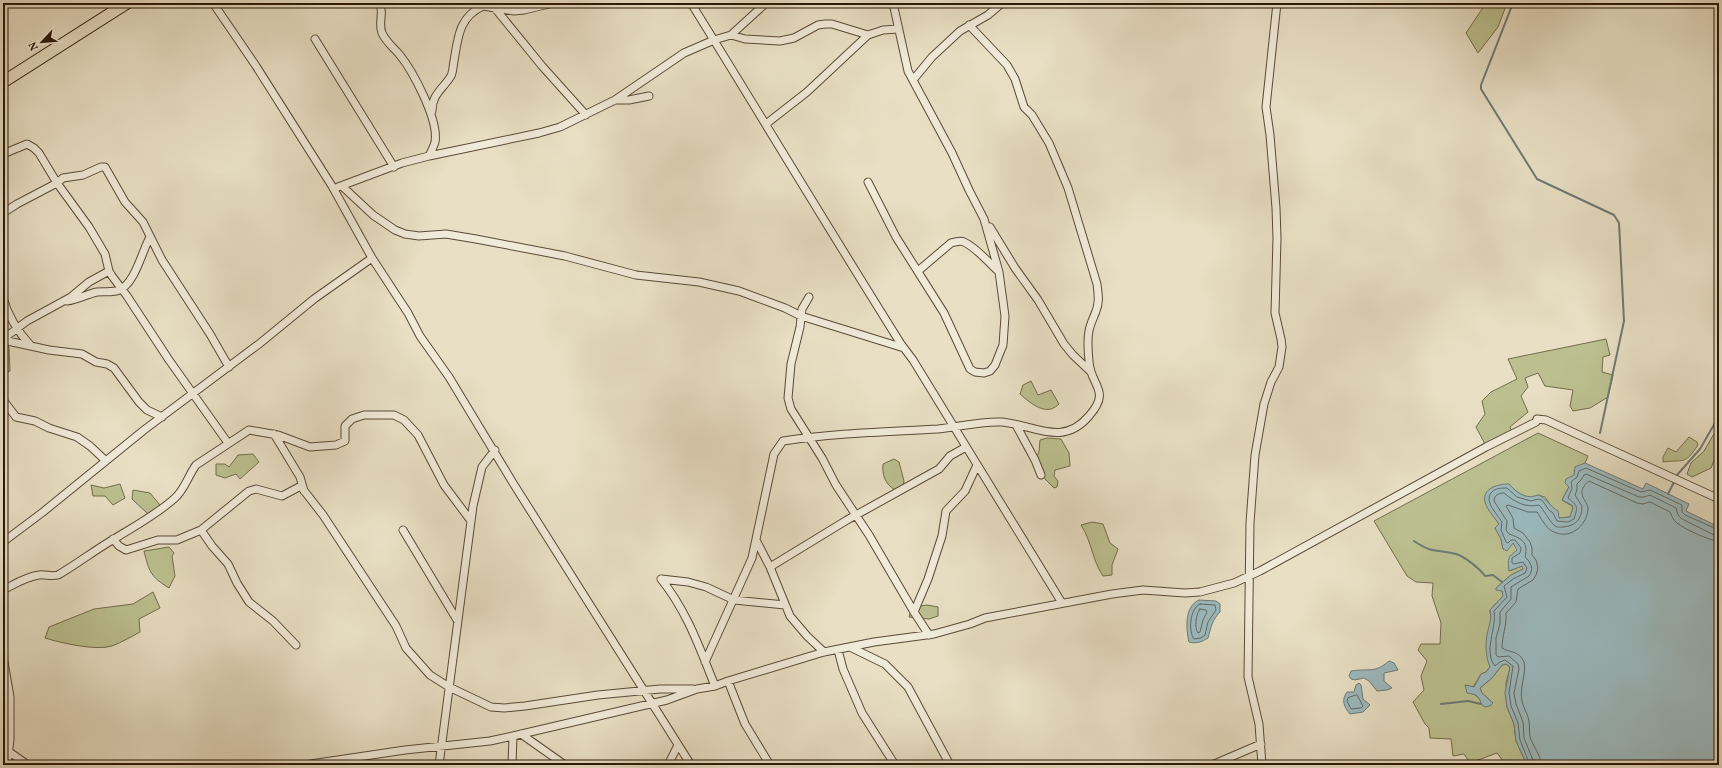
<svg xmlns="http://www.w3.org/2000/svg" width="1722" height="768" font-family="Vollkorn,serif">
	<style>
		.green { fill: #bcc090; stroke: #736c4c }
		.water { fill: #9cbabf; stroke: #6e7976 }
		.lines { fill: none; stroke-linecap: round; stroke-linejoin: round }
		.shore { stroke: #636964; stroke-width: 1 }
		.stream { stroke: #6e7976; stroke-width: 2 }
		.minor-casing { stroke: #5a4a37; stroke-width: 9 }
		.primary-casing { stroke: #2a1808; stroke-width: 13 }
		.minor { stroke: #f0ead9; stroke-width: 7 }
		.primary { stroke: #e8dfc4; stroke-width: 11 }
	</style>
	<rect width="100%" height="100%" fill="#e8dfc4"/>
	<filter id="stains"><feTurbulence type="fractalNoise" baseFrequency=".005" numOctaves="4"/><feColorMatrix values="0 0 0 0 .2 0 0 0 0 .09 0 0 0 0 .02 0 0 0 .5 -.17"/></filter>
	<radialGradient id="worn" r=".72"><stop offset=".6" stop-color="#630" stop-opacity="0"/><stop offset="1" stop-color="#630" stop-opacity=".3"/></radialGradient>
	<path class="green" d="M504,3H542L527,9Z
		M1486,3H1507L1498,27L1478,53L1466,33Z
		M1606,339L1610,355L1603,357L1602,372L1613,375L1608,397L1590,408L1573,411L1570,406L1573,390L1545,386L1538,373L1525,378L1528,387L1521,396L1528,412L1510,427L1512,433L1486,446L1476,427L1485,414L1482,401L1491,392L1517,379L1508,359Z
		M3,346L9,347L10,371L3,374Z
		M1031,381L1038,395L1051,390L1059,404C1057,406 1054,408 1051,409C1040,412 1027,400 1020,394L1023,385Z
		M1719,425V448L1711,468L1692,477L1687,474L1691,463L1704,451Z
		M1538,433L1588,456L1585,463L1574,470L1575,475L1562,500L1572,506L1573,508L1570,517L1559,518L1545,497L1538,495C1526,500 1517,493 1509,484L1488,508L1499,524L1495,528L1501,539L1503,549L1513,543L1518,550L1510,571L1522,566L1523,569L1511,575L1496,588L1502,591L1503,596L1490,610L1491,623L1487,637L1490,667L1486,672L1481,674L1473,687L1466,685L1480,700L1493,703L1482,693L1480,688L1492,678L1502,665L1506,664L1510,668L1506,683L1507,707L1514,724L1516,741L1527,765H1506L1497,753L1470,763L1464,754L1453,756L1451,739L1430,738L1429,728L1425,724L1413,702L1424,690L1421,676L1427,661L1418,650L1421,644H1440L1441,623L1432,596L1433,583L1416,582L1407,576L1374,521Z
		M1689,437L1697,442L1698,445C1684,466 1684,459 1663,462V457L1668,448L1676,452Z
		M1047,438L1061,439L1069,453L1070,466L1055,470L1054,476L1058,481L1057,487L1054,488L1045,479L1041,466L1036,458L1039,452L1040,440Z
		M253,454L259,462L240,479L236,474L225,478L216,475V464H225L229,467L238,455Z
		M894,459L899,462L904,481L903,486L895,490C885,484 882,475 883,464Z
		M120,484L125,498L113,505L105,496H93L91,485L104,488Z
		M133,490L150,493L160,505L159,513L149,515L132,499Z
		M1092,522L1103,524L1110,543L1118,549L1112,565V575L1103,576C1092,560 1092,542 1081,525Z
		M169,547L174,553L172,556L175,576L169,588C151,577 149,572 144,551Z
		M153,592L160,608L139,619L140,632C131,637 122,642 112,646C96,651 61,643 45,638L49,627L94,609L133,604Z
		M927,605L938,607V616L929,619L909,617L912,607Z"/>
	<path class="water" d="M1585,463L1643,489L1646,483L1689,504L1686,511L1719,527V765H1527L1516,741L1514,724L1507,707L1505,693L1510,667L1506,664L1502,665L1492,678L1480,688L1482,693L1493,703L1490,706L1485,707L1481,704L1480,700L1476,695L1467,693L1465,685L1474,687L1481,674L1486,672L1490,667C1486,658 1485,645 1487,635C1489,625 1492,620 1490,610L1503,596L1502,591L1496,590V588L1511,575L1523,569L1522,566L1509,571C1508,558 1507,558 1517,550L1513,543L1507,551L1503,549L1501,539L1495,528L1499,524C1495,518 1487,510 1485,502C1482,488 1498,484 1509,484C1517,493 1526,500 1538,495C1547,498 1549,506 1558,511L1559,518L1570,517L1573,508L1572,505L1562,500L1569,487L1565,483L1566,479L1574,475L1575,467Z
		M1199,600L1216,601L1220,604V612C1212,620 1211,627 1208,638C1202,642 1196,644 1189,642C1186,629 1184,607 1199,600Z
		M1389,661L1394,663L1398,670L1384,673V681L1392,688L1387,690L1377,691L1369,681L1364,678L1355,680L1351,679L1349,676L1351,671C1369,668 1374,674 1389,661Z
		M1359,683L1361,685L1363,699L1370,705L1363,712L1350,714C1344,707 1341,700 1347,692H1354L1356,685Z"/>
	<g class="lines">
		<path class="shore" d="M1200,604L1215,605L1216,610L1208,622L1205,635L1201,638L1194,639C1188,631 1190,608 1200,604Z
			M1200,609L1206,610L1207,612L1203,620L1200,632L1198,633C1194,628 1196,614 1200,609Z
			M1357,695L1363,706L1361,708L1351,709L1347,701L1348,698Z
			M1530,765L1520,740L1518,723L1511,706L1509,693L1513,666L1505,660L1500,662L1495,666C1483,652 1497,627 1494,611L1507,597L1504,586L1513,579L1525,573L1527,568L1523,562L1514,564L1512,563V558L1520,553L1521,548L1515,540H1511L1508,543L1506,542L1501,530L1502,522C1498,515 1484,502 1491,493C1495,488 1501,488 1507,488L1517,497L1531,501L1538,499L1542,500L1549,510L1553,513L1557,521L1568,522L1574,519C1578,506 1578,506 1568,498L1572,488L1571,482L1577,477L1579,471L1586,468L1641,492L1650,490L1682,505V512L1685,515L1719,530
			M1535,765L1524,738L1523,722L1516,704L1514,693L1519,669L1518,664L1509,656L1498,657L1496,655V638L1500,624V612L1511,599V587L1529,576C1534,569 1531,562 1525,557C1529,542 1521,538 1509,534L1506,530L1507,521L1494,501C1494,495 1499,493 1504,493C1515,502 1525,508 1539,505C1543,509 1551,523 1554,525C1557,528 1560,527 1563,527C1576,526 1582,519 1582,506L1575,495L1577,490V484L1581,480L1584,475L1586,474L1639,497H1644L1650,495L1676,508L1678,515L1682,519L1714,535H1719
			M1541,765C1541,754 1533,747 1530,737C1529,732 1530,726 1529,721C1528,714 1523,708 1522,701C1519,689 1527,671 1524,662C1519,650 1509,653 1502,648C1502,636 1507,625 1506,613L1516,602L1518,589L1533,580L1536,575L1538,568L1536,560L1532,555V548L1530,542L1523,533L1514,528L1513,518L1506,506L1508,505L1528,512H1537C1541,518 1546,528 1552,531C1569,541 1587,526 1588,509C1588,503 1583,500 1582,494C1581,489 1585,484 1589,481L1637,503L1643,504L1650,502L1670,512C1672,516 1673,520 1677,523C1684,529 1710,541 1719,541"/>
		<path class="stream" d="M1513,3L1481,85V89L1537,179L1614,215L1619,223L1624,321L1600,433
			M1677,475L1700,449L1719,416
			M1668,494L1674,482
			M1414,541C1433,554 1436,549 1456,554C1464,556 1480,569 1485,576L1493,575L1502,582
			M1441,704L1468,701L1481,704"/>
		<defs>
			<path id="minor" d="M213,3L256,66L332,186L372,258L408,313L420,336L449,377L513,483L691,765
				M691,3C761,116 830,231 901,344L913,360L1062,603
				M494,7L542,66L586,115
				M731,35L745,39L780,41L794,38L818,25L825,24H832L868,35L883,30L898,29
				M315,39L394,167
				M913,80L932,57L960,31L988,15L1002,3
				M615,100H629L649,96
				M432,111C432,94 443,89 451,76C453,72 453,66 454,61C458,37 459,17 483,6L514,11L524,10L553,3
				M766,124L807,92L868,35
				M3,154L27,144L34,148L39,153L57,183L89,227L105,254L109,271L112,276L127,296L169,360L228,443
				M429,156L539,133L560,127L615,100L684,53L714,40L731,35L766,3
				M868,182L896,237L944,313L970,369L975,372L984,373L990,371L995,365L1003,345L1005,316L999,272L984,219L969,190L952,153L908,71L893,3
				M338,187L402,163L429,156C431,152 434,146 435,142C439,120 413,71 399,54C393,47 386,42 382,33C378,23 384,13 380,3
				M343,187L373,215L395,230L405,234L419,236L446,234L476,239L565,256L636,275L699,282L739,291L785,308L801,316L904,348
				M3,213L17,204L57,183L63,178L83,175L101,167H105L125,202L143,222L162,260L210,334L229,367
				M990,227L1015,268L1038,300L1064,344L1073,355L1091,372
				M918,271L951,243C956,242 960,240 964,242C977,248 988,262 998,271
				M809,297L802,309L800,327L791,364L788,398L791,409L822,458L836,485L869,535L914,612L929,635
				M3,298C8,316 18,332 31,346
				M67,301C78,300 87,294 97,292C104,291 112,293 119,290C135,284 142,251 150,237
				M3,339L27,321L71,297L89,282L109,271
				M3,340L49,350L82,354L96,362L107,364L114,368L139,402L147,410L162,417
				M3,400L16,417L35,421L49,428L77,437L90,446L106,461
				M1016,425L1035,460L1041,475
				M274,434L300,477L304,491
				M201,530L212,546L228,564L237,583L249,602L273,621L296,645
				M403,530L457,620
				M113,539L119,546L126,550L158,540H177L201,530L249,491L256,489L282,496L299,487L302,488L323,515L396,626L406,648L430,675L449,687L491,707L504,708L525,706L598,695L660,689H693
				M756,540L770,567L790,616L807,636L824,652
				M3,542L43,512L144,430L259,344L314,299L372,258
				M770,567L847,520L939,469L950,456L966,447
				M661,579L688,582L706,587L734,600L785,605
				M661,579C687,611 700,649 715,686
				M3,590C15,584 25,577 39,575C45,574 51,577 58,575C77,564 95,550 114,539C135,526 156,515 175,498C185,489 188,476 196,465L249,430L278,435L310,447L336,445L345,441V426L352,419L364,415H394L404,420L418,435L444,485L471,521
				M914,612L928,579L942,536L946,511L965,491L977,465
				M850,647L885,664L908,687L950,765
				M838,650L843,669L862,713L895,765
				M3,656L10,697V739L7,765
				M705,662L752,558L774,454L783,441C835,433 886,432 938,429C959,427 980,421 1001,422C1033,424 1062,448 1089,416C1112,390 1090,386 1089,361C1088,351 1087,340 1089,331C1090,324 1094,317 1096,311C1100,302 1098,293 1097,284L1068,188L1049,143L1032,115L1024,107L1015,79L1007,65L969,25
				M728,681L745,724L770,765
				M521,734L565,765
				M8,751L28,765
				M304,765L405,750L490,741L513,736L667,700L697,689L715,686L728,681L824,652L874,642L934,634L970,624L985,618L1112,594L1143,590L1185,593L1200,592L1234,583L1260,571L1486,447L1536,422L1537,419L1546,420L1719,499
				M439,765L473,506L482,467L495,450
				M512,765L513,736
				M668,765L678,745
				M1212,765L1261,744
				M1262,765L1259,724L1248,677L1250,523L1255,455L1264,404L1271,382L1279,367L1282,347L1281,339L1275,313L1277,238L1276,208L1270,135L1266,107L1277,3"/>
			<path id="primary" d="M3,82L127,3"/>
		</defs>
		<use href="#minor" class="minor-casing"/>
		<use href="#primary" class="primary-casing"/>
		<use href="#minor" class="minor"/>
		<use href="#primary" class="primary"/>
	</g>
	<rect width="1722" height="768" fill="none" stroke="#e8dfc4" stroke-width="16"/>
	<rect x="4" y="4" width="1714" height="760" fill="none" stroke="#2a1808" stroke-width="2"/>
	<rect x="8" y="8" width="1706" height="752" fill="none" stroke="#2a1808"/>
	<g transform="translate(42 42) rotate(244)" stroke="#f0ead9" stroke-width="3" paint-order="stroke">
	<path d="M0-3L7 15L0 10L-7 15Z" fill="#2a1808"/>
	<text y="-6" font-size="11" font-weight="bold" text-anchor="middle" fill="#2a1808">N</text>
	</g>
	<rect width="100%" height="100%" filter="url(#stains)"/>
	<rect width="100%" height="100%" fill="url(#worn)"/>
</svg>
